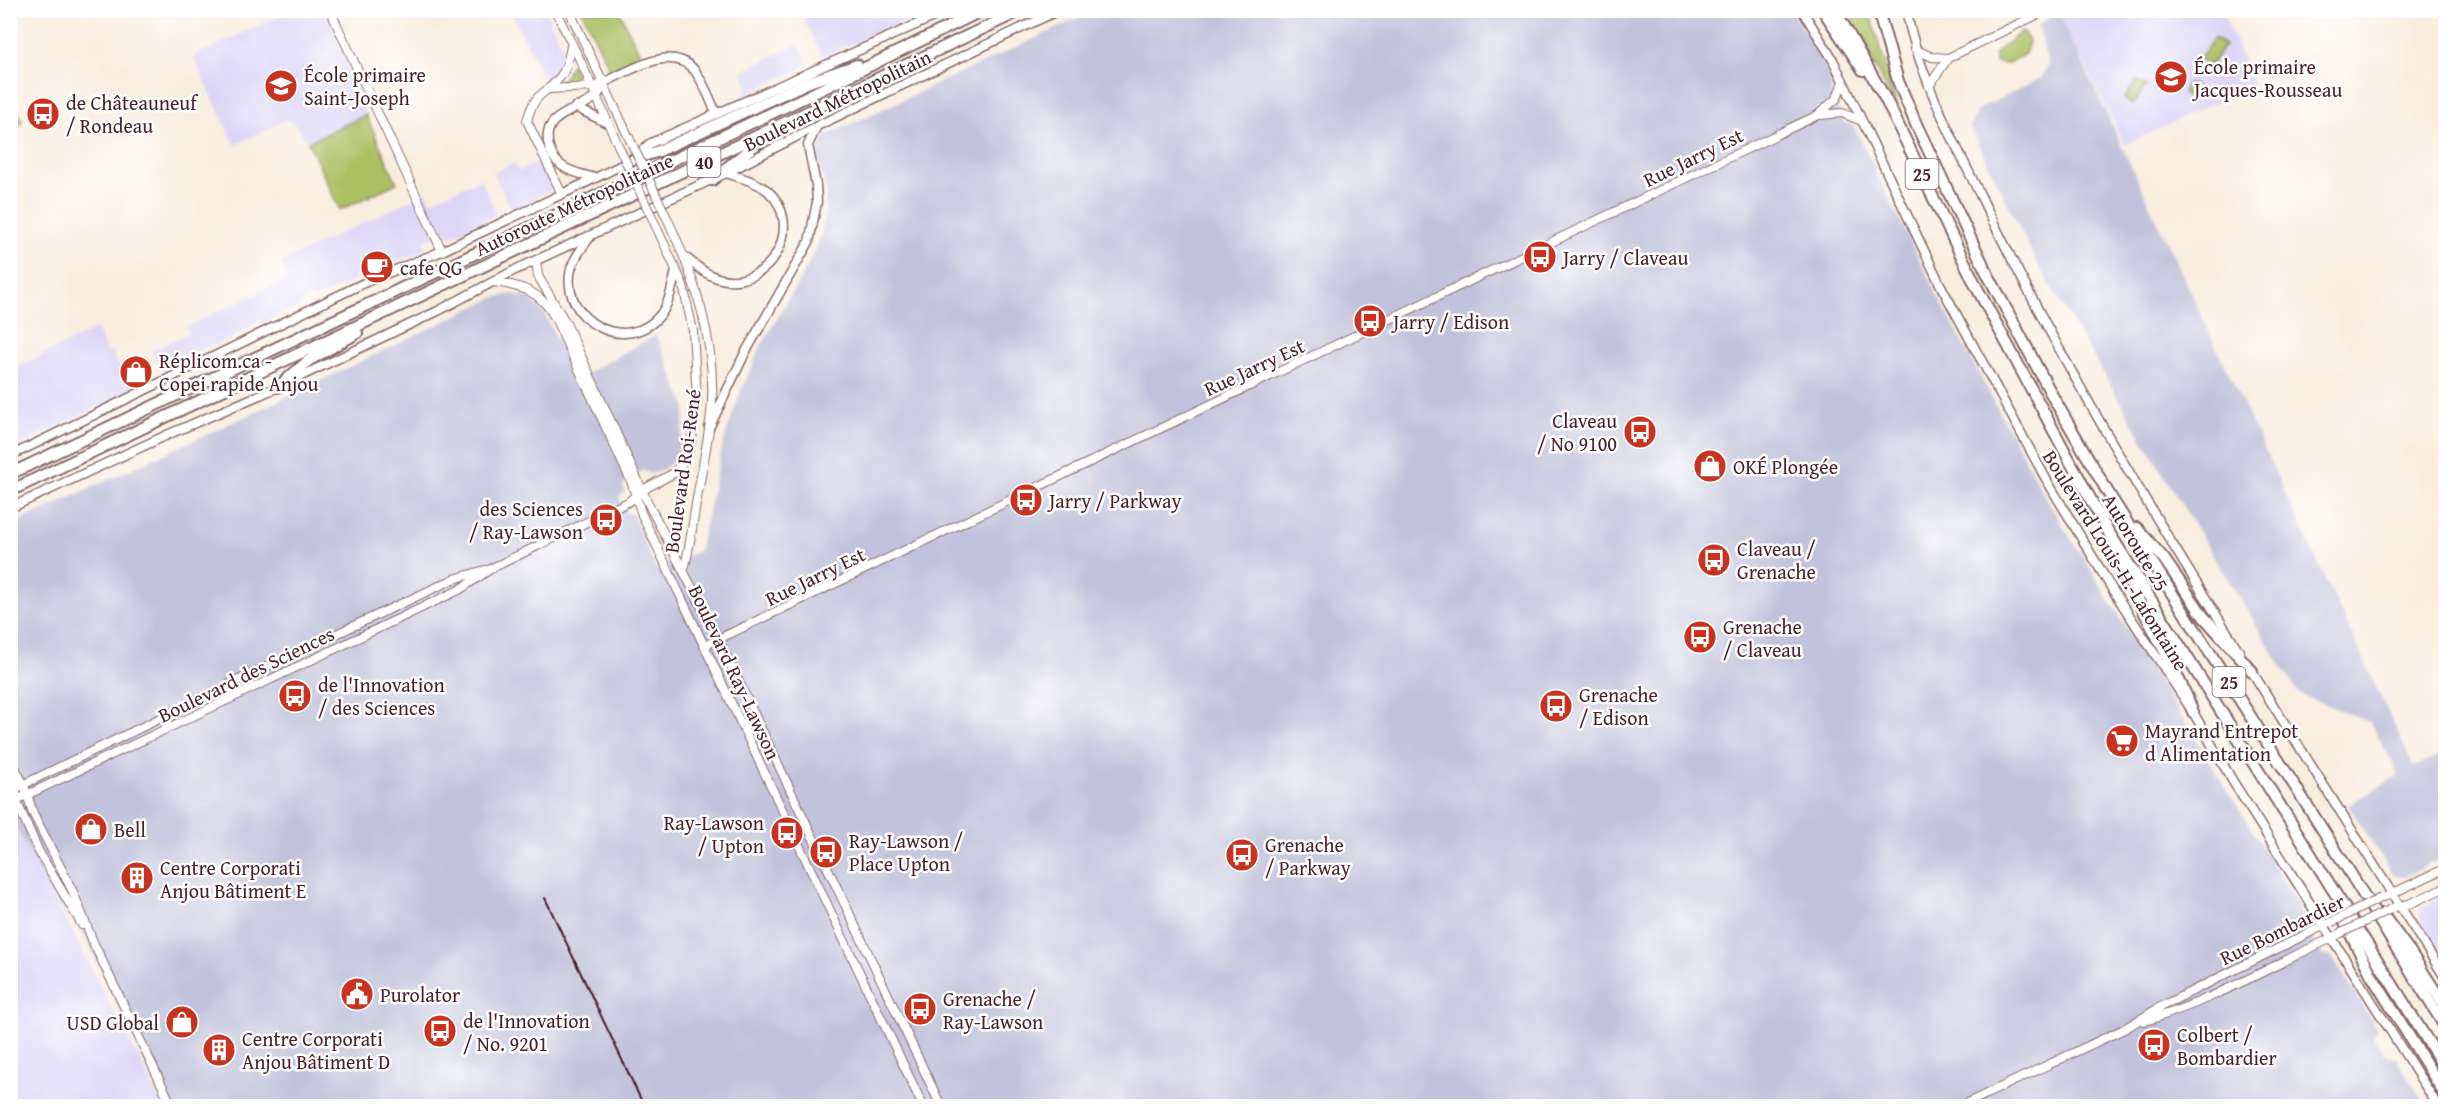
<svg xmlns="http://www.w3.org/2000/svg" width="2456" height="1117" font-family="'Gentium Book Plus',serif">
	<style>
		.built { fill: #dcd6f6 }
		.industrial { fill: #c2c2dc }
		.green { fill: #acc064; stroke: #7b7048; stroke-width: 1.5 }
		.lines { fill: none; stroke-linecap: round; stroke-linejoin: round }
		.tertiary-casing { stroke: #87676a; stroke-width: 10 }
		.secondary-casing { stroke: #87676a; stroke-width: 11 }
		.motorway-casing { stroke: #87676a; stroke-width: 14 }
		.tertiary { stroke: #fff; stroke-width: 8 }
		.secondary { stroke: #fff; stroke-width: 8 }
		.motorway { stroke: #fff; stroke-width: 10 }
		.rail { stroke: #4a1f2b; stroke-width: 2 }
		.tertiary-bridge-casing { stroke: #87676a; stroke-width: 10; stroke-linecap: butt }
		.tertiary-bridge { stroke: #fff; stroke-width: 8 }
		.labels { text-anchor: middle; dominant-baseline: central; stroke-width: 5; stroke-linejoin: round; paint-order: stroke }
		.shield { fill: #fff; stroke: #80626b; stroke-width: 1.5 }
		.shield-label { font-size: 18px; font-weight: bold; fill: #4a1f2b }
		.poi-label { font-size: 20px; fill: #4a1f2b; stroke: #fff; text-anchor: start }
		.street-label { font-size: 20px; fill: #4a1f2b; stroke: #fff }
	</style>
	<rect width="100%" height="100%" fill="#fff"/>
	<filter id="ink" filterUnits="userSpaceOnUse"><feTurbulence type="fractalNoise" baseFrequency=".0167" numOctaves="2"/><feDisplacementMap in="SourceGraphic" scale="12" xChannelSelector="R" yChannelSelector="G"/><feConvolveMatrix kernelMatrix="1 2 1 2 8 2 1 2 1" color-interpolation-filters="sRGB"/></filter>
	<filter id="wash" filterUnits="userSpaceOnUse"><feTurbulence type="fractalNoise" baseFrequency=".008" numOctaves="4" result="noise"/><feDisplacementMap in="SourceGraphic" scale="24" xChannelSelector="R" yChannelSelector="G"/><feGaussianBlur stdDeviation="1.35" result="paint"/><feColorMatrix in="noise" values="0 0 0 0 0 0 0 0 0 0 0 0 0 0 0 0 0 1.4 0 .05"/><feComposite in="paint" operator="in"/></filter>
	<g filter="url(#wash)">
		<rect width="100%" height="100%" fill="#f9edde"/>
		<path class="built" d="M2065,10L2222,11L2254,84L2125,145L2059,13Z
			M291,11H328L366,115L308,142L294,124L286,120L235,145L193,56Z
			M510,11H546L564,52L561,64L550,78L545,81Z
			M800,11H931L822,56Z
			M798,44L806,60L805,67L743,96L747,84L742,71Z
			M540,161L551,185V190L516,208H511L493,173L514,163L519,171Z
			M481,179L496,212L493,217L454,236L448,235L446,231L424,242V251L372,272L369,270L354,276L355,280L315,299L313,296L300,302L301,305L262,324L260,320L250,325L251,329L213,347L211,345L198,352L199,354L162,372L152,351L188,333L186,327L288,279L280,263L427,192L431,201Z
			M96,329L107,353L112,351L118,365L139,356L149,378L148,382L11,450V370Z
			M10,820L41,873L164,1106H11Z
			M2445,894V961L2418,915L2423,906Z"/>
		<path class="industrial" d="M1094,11H1791L1815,47L1832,81L1831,93L1844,122L1854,126L1936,293L2044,495L2300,907L2303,925L2323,955L2332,957L2377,1029L2373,1037L2386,1056L2396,1058L2426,1106H166L79,925L59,905L11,820L10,525L251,414L495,297L514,294L530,298L545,314L576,379L656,335L686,407L680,449L676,459L665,468L651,474L643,470L623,484L625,492L619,497L627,513L633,515L656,569L699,551L724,440L739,396L760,348L806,269L821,236L825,215L826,191L818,157L822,140L827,135Z
			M2059,13L2414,767L2445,753V856L2404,877L2393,875L2348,805L2399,775L2370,722L2299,694L2185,510L2037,263L1970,127L1977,110L2041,78L2048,65L2038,24Z"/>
		<path class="green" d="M582,11H619L641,56L610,70Z
			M1846,11H1869L1901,117Z
			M2021,32L2024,33L2029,42L2025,54L2008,64L1996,62L1994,54Z
			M2214,38L2225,45L2210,66L2199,59Z
			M571,64L579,81L557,85L566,75Z
			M2137,80L2146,86L2133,105L2124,99Z
			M2183 91a7 7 0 1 1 14 0a7 7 0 1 1-14 0Z
			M11,96L22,121L19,125L11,129Z
			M366,115L397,183L340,210L308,142Z"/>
	</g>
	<g filter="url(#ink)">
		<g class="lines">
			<defs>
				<path id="tertiary" d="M330,10L442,251
					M555,10L580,60L619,147
					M569,10L631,142
					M1915,49L1932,57L1948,58
					M1929,86L1948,58L2047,10
					M548,89L593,87
					M1820,115L1842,113L1862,121
					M562,194L527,121C535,88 548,96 563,73C568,65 569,55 571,46
					M667,218C694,276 715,337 712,402C710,433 703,463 698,493C693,518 691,544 684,569
					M536,260L538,276L566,323L648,503L715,632L941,1106
					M494,282C522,286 541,291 555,318L631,481L642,515L923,1106
					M704,646L1818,115L1837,98L1843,81
					M10,758L24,785L33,813L73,892L94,944L172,1106
					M10,791L272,664L454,579L485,570
					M15,798L39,852L82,925
					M10,803L459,590L492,568L628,502L648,487L674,473L685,460L692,438L697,399L693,331L683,285L655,224
					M2387,896L2446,868
					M2395,907L2409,904L2446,887
					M2145,1021C2213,1001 2273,965 2336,936
					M1961,1106L2124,1029L2164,1005L2327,924"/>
				<path id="secondary" d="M1802,10L1833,60L1941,286L2046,479L2112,589L2193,712L2232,780L2438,1106
					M1906,10C1920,79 1954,141 1984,203C2059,358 2147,506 2239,651
					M593,87C621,78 669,39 695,71C704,83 710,99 716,113
					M575,107L607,123
					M595,178C577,173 557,170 550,150C537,113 579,112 597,96C599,93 602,87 604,84
					M590,237C583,247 574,257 571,269C559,320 627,357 661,314C670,302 672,286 676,271
					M686,258C697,266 707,276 721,279C770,290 806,226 768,191C756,181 741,178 726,173
					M709,428L745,353L809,242L817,202L816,185L808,145L816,128
					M10,456L366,282L442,251L579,186L634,159L649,144L949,10
					M10,508L167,435L278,387L438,311L515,270L726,173L817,126L1059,10
					M2249,667L2446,979"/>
				<path id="motorway" d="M1823,10L1863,70
					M1835,10L1886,100L1977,288L2106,528L2446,1070
					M1878,10L1898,81L1916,124L1986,271L2054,399L2110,496L2347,868L2446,1028
					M634,159L659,151L809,82L857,65
					M712,180L760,141
					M278,387L308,361L357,333
					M10,474L814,93L983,10
					M10,491L1022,10
					M2137,528L2164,559L2204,617L2252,671
					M2120,562C2142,613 2173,660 2193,712
					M2382,914L2410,952L2446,1008
					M2344,921L2372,976L2446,1096"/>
			</defs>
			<use href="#tertiary" class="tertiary-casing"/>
			<use href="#secondary" class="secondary-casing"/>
			<use href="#motorway" class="motorway-casing"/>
			<use href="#tertiary" class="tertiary"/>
			<use href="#secondary" class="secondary"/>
			<use href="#motorway" class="motorway"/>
			<path class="rail" d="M545,898L644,1106"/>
			<defs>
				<path id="tertiary-bridge" d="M631,142L667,218
					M619,147L655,224
					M2332,922L2383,897
					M2339,934L2391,909"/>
			</defs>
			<use href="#tertiary-bridge" class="tertiary-bridge-casing"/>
			<use href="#tertiary-bridge" class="tertiary-bridge"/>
		</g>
	</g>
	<defs>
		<symbol id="school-disc" viewBox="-11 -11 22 22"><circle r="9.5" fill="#c8321e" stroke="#fff"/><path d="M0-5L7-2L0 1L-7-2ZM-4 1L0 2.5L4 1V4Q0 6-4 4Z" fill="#fff"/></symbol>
		<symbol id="bus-disc" viewBox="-11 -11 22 22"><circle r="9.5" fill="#c8321e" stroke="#fff"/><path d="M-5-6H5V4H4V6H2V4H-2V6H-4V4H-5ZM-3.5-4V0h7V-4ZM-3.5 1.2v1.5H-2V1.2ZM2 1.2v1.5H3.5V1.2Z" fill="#fff"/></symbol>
		<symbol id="cafe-disc" viewBox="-11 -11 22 22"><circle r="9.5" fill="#c8321e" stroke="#fff"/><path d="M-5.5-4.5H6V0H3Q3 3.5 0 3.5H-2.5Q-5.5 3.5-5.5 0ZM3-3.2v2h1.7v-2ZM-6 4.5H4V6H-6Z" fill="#fff"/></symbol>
		<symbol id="shop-disc" viewBox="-11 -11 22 22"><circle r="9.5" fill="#c8321e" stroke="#fff"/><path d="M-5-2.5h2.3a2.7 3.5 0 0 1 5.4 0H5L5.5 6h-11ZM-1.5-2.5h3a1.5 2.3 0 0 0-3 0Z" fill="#fff"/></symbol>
		<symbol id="supermarket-disc" viewBox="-11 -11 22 22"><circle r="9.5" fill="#c8321e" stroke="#fff"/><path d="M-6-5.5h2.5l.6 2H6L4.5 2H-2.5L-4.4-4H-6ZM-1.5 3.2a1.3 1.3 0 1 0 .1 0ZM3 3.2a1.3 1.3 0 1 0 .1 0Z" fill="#fff"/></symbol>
		<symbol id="building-disc" viewBox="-11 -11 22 22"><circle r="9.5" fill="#c8321e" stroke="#fff"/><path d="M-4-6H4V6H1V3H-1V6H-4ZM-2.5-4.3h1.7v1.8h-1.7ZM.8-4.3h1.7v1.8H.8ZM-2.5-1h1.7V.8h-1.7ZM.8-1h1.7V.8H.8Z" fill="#fff"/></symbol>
		<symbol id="civic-disc" viewBox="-11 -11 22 22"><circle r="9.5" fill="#c8321e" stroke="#fff"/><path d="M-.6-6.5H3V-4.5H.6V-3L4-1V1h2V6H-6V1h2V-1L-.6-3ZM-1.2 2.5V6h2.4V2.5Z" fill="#fff"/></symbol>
	</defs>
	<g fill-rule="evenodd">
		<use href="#school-disc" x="2152" y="58" width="38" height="38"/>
		<use href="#school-disc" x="262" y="67" width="38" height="38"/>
		<use href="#bus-disc" x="24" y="95" width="38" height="38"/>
		<use href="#bus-disc" x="1521" y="238" width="38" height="38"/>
		<use href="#cafe-disc" x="358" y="248" width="38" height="38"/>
		<use href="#bus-disc" x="1351" y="302" width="38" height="38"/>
		<use href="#shop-disc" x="117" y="353" width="38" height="38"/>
		<use href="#bus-disc" x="1621" y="413" width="38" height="38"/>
		<use href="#shop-disc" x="1691" y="447" width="38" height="38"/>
		<use href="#bus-disc" x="1007" y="481" width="38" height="38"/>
		<use href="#bus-disc" x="587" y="501" width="38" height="38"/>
		<use href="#bus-disc" x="1695" y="541" width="38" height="38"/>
		<use href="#bus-disc" x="1681" y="618" width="38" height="38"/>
		<use href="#bus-disc" x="276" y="677" width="38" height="38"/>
		<use href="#bus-disc" x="1537" y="687" width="38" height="38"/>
		<use href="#supermarket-disc" x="2103" y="722" width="38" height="38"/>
		<use href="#shop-disc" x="72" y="810" width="38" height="38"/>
		<use href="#bus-disc" x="768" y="814" width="38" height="38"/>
		<use href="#bus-disc" x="807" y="833" width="38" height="38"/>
		<use href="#bus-disc" x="1223" y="836" width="38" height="38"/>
		<use href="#building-disc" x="118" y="859" width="38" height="38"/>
		<use href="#civic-disc" x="338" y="975" width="38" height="38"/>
		<use href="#bus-disc" x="901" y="990" width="38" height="38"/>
		<use href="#shop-disc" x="163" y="1003" width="38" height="38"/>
		<use href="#bus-disc" x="421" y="1012" width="38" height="38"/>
		<use href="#bus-disc" x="2135" y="1026" width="38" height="38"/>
		<use href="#building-disc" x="200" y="1031" width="38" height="38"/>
	</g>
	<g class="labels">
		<g class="shield">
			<rect x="687.5" y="147" width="33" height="30" rx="4.5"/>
			<rect x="1905.5" y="159" width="33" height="30" rx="4.5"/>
			<rect x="2212.5" y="667" width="33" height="30" rx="4.5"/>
		</g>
		<g class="shield-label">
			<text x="704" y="162">40</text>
			<text x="1922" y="174">25</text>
			<text x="2229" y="682">25</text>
		</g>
		<g class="poi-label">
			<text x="2194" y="66">École primaire<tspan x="2194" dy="23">Jacques-Rousseau</tspan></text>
			<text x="304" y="74">École primaire<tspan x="304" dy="23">Saint-Joseph</tspan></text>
			<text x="66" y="102">de Châteauneuf<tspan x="66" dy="23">/ Rondeau</tspan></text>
			<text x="1563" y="257">Jarry / Claveau</text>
			<text x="400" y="267">cafe QG</text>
			<text x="1393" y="321">Jarry / Edison</text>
			<text x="159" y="360">Réplicom.ca -<tspan x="159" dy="23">Copei rapide Anjou</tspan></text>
			<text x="1617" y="420" text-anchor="end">Claveau<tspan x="1617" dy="23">/ No 9100</tspan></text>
			<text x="1733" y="466">OKÉ Plongée</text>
			<text x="1049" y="500">Jarry / Parkway</text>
			<text x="583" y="508" text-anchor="end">des Sciences<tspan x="583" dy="23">/ Ray-Lawson</tspan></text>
			<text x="1737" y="548">Claveau /<tspan x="1737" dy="23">Grenache</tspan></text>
			<text x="1723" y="626">Grenache<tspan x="1723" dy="23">/ Claveau</tspan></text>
			<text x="318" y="684">de l'Innovation<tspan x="318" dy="23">/ des Sciences</tspan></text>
			<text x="1579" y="694">Grenache<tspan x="1579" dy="23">/ Edison</tspan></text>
			<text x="2145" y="730">Mayrand Entrepot<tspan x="2145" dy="23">d Alimentation</tspan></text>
			<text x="764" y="822" text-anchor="end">Ray-Lawson<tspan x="764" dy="23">/ Upton</tspan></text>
			<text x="114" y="829">Bell</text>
			<text x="849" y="840">Ray-Lawson /<tspan x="849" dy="23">Place Upton</tspan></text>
			<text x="1265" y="844">Grenache<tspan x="1265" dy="23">/ Parkway</tspan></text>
			<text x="160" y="867">Centre Corporati<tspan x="160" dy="23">Anjou Bâtiment E</tspan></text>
			<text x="380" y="994">Purolator</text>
			<text x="943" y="998">Grenache /<tspan x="943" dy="23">Ray-Lawson</tspan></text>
			<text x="463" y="1020">de l'Innovation<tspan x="463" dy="23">/ No. 9201</tspan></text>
			<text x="159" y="1022" text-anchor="end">USD Global</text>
			<text x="2177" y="1034">Colbert /<tspan x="2177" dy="23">Bombardier</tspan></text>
			<text x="242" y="1038">Centre Corporati<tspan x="242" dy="23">Anjou Bâtiment D</tspan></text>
		</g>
		<g class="street-label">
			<text transform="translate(837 100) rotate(-26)">Boulevard Métropolitain</text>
			<text transform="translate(1693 157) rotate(-26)">Rue Jarry Est</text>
			<text transform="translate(574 204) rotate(-25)">Autoroute Métropolitaine</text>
			<text transform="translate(1254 367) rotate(-25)">Rue Jarry Est</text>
			<text transform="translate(682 471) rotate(-82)">Boulevard Roi-René</text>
			<text transform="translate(2136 542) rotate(59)">Autoroute 25</text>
			<text transform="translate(2116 560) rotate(58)">Boulevard Louis-H.-Lafontaine</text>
			<text transform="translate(815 576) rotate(-26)">Rue Jarry Est</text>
			<text transform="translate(735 672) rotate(65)">Boulevard Ray-Lawson</text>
			<text transform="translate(246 674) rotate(-26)">Boulevard des Sciences</text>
			<text transform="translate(2282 929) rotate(-26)">Rue Bombardier</text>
		</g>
	</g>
	<rect width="2456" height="1117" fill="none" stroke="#fff" stroke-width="36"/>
</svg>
